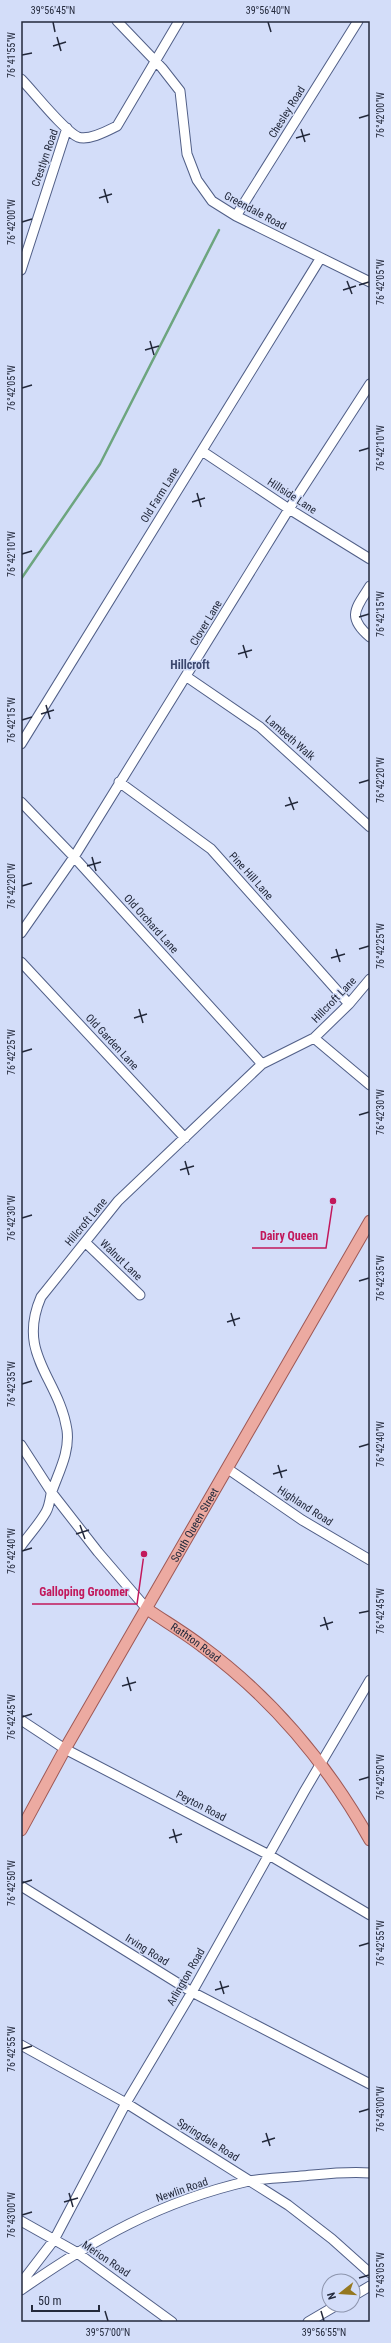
<svg xmlns="http://www.w3.org/2000/svg" width="391" height="2343" font-family="'Roboto Condensed',sans-serif">
	<style>
		.lines { fill: none; stroke-linecap: round; stroke-linejoin: round }
		.stream { stroke: #6da57f; stroke-width: 2.5 }
		.minor-casing { stroke: #515f87; stroke-width: 11 }
		.major-casing { stroke: #9e5855; stroke-width: 13 }
		.minor { stroke: #fff; stroke-width: 9 }
		.major { stroke: #ecaaa1; stroke-width: 11 }
		.ticks { fill: none; stroke: #23293b; stroke-width: 1.5 }
		.labels { text-anchor: middle; dominant-baseline: central; stroke-width: 3; stroke-linejoin: round; paint-order: stroke }
		.street-label { font-size: 11px; fill: #23293b; stroke: #d3ddf9 }
		.neighbourhood-label { font-size: 12px; font-weight: bold; fill: #3b476e; stroke: #d3ddf9 }
		.leader { fill: none; stroke: #c2185b; stroke-width: 1.5 }
		.callout-dot { fill: #c2185b; stroke: #d3ddf9; stroke-width: 1.5 }
		.callout-label { font-size: 12px; text-anchor: middle; font-weight: bold; fill: #c2185b; stroke: #d3ddf9; stroke-width: 3; stroke-linejoin: round; paint-order: stroke }
		.neatline { fill: none; stroke: #23293b; stroke-width: 1.5 }
		.ticks-label { font-size: 10px; text-anchor: middle; fill: #23293b }
	</style>
	<rect width="100%" height="100%" fill="#d3ddf9"/>
	<g class="lines">
		<path class="stream" d="M21,579L100,464L219,230"/>
		<defs>
			<path id="minor" d="M117,21L162,68L180,91L187,154L197,180L212,201L236,216L370,282
				M21,79C33,91 64,131 78,137C89,141 107,131 117,126L179,21
				M236,216L358,21
				M21,270L67,128
				M202,451L289,509L370,559
				M370,586C356,608 346,617 370,637
				M187,677L260,727L370,827
				M21,744L320,259
				M119,782L211,849L349,1004
				M21,802L74,857L262,1064
				M21,933L74,857L289,509L370,384
				M21,962L185,1138
				M314,1038L370,1085
				M85,1242L140,1295
				M21,1445L52,1493L98,1552L147,1609
				M228,1469L302,1520L370,1560
				M21,1546C29,1535 39,1524 46,1512C49,1507 50,1500 51,1494C58,1473 70,1453 67,1430C59,1378 16,1355 41,1297L118,1201L262,1064L314,1038L349,1004L370,979
				M21,1720L65,1749L269,1855L370,1915
				M21,1886L192,1992L370,2084
				M21,2045L126,2103L288,2205L332,2239L370,2273
				M21,2221L76,2252L172,2322
				M21,2283L54,2240L126,2103L192,1992L304,1792L370,1680
				M21,2290C94,2239 161,2201 249,2181C266,2178 284,2178 301,2176C324,2174 347,2171 370,2173
				M353,2296L370,2286
				M308,2322L337,2305"/>
			<g id="major">
				<path id="s1" d="M147,1609C166,1622 185,1633 203,1647C272,1698 328,1765 370,1840"/>
				<path id="s2" d="M21,1830L65,1749L370,1221"/>
			</g>
		</defs>
		<use href="#minor" class="minor-casing"/>
		<use href="#major" class="major-casing"/>
		<use href="#minor" class="minor"/>
		<use href="#major" class="major"/>
	</g>
	<path class="ticks" d="M53,22L55,32M268,22L271,32M57,37L61,51M53,46L66,42M22,55L32,53M359,118L369,115M301,129L305,142M296,138L310,134M104,189L108,203M99,198L112,194M22,222L32,219M347,281L352,294M359,285L369,282M343,290L356,286M150,341L154,355M145,350L159,346M22,388L32,385M359,451L369,448M197,493L201,507M192,502L205,498M22,554L32,551M359,617L369,614M243,645L247,658M238,654L252,650M46,705L50,719M41,714L54,710M22,720L32,717M359,783L369,780M289,797L294,810M285,806L298,802M92,857L96,871M87,866L101,862M22,886L32,883M336,949L340,962M359,949L369,946M331,958L345,954M139,1009L143,1023M134,1018L147,1014M22,1052L32,1049M359,1115L369,1112M185,1161L189,1175M180,1170L194,1166M22,1218L32,1215M359,1281L369,1278M231,1313L235,1326M227,1322L240,1318M22,1384L32,1381M359,1447L369,1444M278,1465L282,1478M273,1474L287,1470M80,1525L85,1539M76,1534L89,1530M22,1551L32,1548M359,1613L369,1611M324,1617L328,1630M320,1626L333,1622M127,1677L131,1691M122,1686L136,1682M22,1717L32,1714M359,1780L369,1777M173,1829L177,1843M169,1838L182,1834M22,1883L32,1880M359,1946L369,1943M220,1981L224,1994M215,1990L229,1986M22,2049L32,2046M359,2112L369,2109M266,2133L270,2146M262,2142L275,2138M69,2193L73,2207M64,2202L78,2198M22,2215L32,2212M359,2278L369,2275M105,2311L108,2321M321,2311L324,2321"/>
	<g class="labels">
		<g class="street-label">
			<text transform="translate(287 112) rotate(-58)">Chesley Road</text>
			<text transform="translate(45 158) rotate(-71)">Crestlyn Road</text>
			<text transform="translate(255 211) rotate(28)">Greendale Road</text>
			<text transform="translate(160 495) rotate(-58)">Old Farm Lane</text>
			<text transform="translate(292 496) rotate(33)">Hillside Lane</text>
			<text transform="translate(206 623) rotate(-59)">Clover Lane</text>
			<text transform="translate(290 738) rotate(41)">Lambeth Walk</text>
			<text transform="translate(251 876) rotate(48)">Pine Hill Lane</text>
			<text transform="translate(151 924) rotate(48)">Old Orchard Lane</text>
			<text transform="translate(334 1000) rotate(-46)">Hillcroft Lane</text>
			<text transform="translate(112 1042) rotate(47)">Old Garden Lane</text>
			<text transform="translate(86 1222) rotate(-50)">Hillcroft Lane</text>
			<text transform="translate(121 1260) rotate(44)">Walnut Lane</text>
			<text transform="translate(305 1506) rotate(33)">Highland Road</text>
			<text stroke="none"><textPath href="#s2" startOffset="351">South Queen Street</textPath></text>
			<text stroke="none"><textPath href="#s1" startOffset="59">Rathton Road</textPath></text>
			<text transform="translate(201 1806) rotate(27)">Peyton Road</text>
			<text transform="translate(147 1950) rotate(32)">Irving Road</text>
			<text transform="translate(186 1977) rotate(-60)">Arlington Road</text>
			<text transform="translate(208 2140) rotate(32)">Springdale Road</text>
			<text transform="translate(182 2190) rotate(-19)">Newlin Road</text>
			<text transform="translate(106 2259) rotate(34)">Merion Road</text>
		</g>
		<g class="neighbourhood-label">
			<text x="190" y="665">Hillcroft</text>
		</g>
	</g>
	<path class="leader" d="M333 1201L326 1248H252M144 1554L137 1604H32"/>
	<g class="callout-dot">
		<circle cx="333" cy="1201" r="4"/>
		<circle cx="144" cy="1554" r="4"/>
	</g>
	<g class="callout-label">
		<text x="289" y="1240">Dairy Queen</text>
		<text x="84" y="1596">Galloping Groomer</text>
	</g>
	<rect width="391" height="2343" fill="none" stroke="#d3ddf9" stroke-width="44"/>
	<g transform="translate(341 2293) rotate(253)"><circle r="19" fill="#d3ddf9" stroke="#8d95ad"/>
	<path d="M0-3L7 15L0 10L-7 15Z" fill="#957820"/>
	<text y="-6" font-size="11" font-weight="bold" text-anchor="middle" fill="#23293b">N</text>
	</g>
	<path d="M32 2305v6h67v-6" fill="none" stroke="#23293b" stroke-width="2"/>
	<text x="38" y="2305" font-size="12" fill="#23293b" stroke="#d3ddf9" stroke-width="3" paint-order="stroke">50 m</text>
	<rect x="22" y="22" width="347" height="2299" class="neatline"/>
	<g class="ticks-label">
		<text x="53" y="14">39°56'45"N</text>
		<text x="268" y="14">39°56'40"N</text>
		<text transform="translate(11 55) rotate(-90)" y="4">76°41'55"W</text>
		<text transform="translate(380 115) rotate(-90)" y="4">76°42'00"W</text>
		<text transform="translate(11 222) rotate(-90)" y="4">76°42'00"W</text>
		<text transform="translate(380 282) rotate(-90)" y="4">76°42'05"W</text>
		<text transform="translate(11 388) rotate(-90)" y="4">76°42'05"W</text>
		<text transform="translate(380 448) rotate(-90)" y="4">76°42'10"W</text>
		<text transform="translate(11 554) rotate(-90)" y="4">76°42'10"W</text>
		<text transform="translate(380 614) rotate(-90)" y="4">76°42'15"W</text>
		<text transform="translate(11 720) rotate(-90)" y="4">76°42'15"W</text>
		<text transform="translate(380 780) rotate(-90)" y="4">76°42'20"W</text>
		<text transform="translate(11 886) rotate(-90)" y="4">76°42'20"W</text>
		<text transform="translate(380 946) rotate(-90)" y="4">76°42'25"W</text>
		<text transform="translate(11 1052) rotate(-90)" y="4">76°42'25"W</text>
		<text transform="translate(380 1112) rotate(-90)" y="4">76°42'30"W</text>
		<text transform="translate(11 1218) rotate(-90)" y="4">76°42'30"W</text>
		<text transform="translate(380 1278) rotate(-90)" y="4">76°42'35"W</text>
		<text transform="translate(11 1384) rotate(-90)" y="4">76°42'35"W</text>
		<text transform="translate(380 1444) rotate(-90)" y="4">76°42'40"W</text>
		<text transform="translate(11 1551) rotate(-90)" y="4">76°42'40"W</text>
		<text transform="translate(380 1611) rotate(-90)" y="4">76°42'45"W</text>
		<text transform="translate(11 1717) rotate(-90)" y="4">76°42'45"W</text>
		<text transform="translate(380 1777) rotate(-90)" y="4">76°42'50"W</text>
		<text transform="translate(11 1883) rotate(-90)" y="4">76°42'50"W</text>
		<text transform="translate(380 1943) rotate(-90)" y="4">76°42'55"W</text>
		<text transform="translate(11 2049) rotate(-90)" y="4">76°42'55"W</text>
		<text transform="translate(380 2109) rotate(-90)" y="4">76°43'00"W</text>
		<text transform="translate(11 2215) rotate(-90)" y="4">76°43'00"W</text>
		<text transform="translate(380 2275) rotate(-90)" y="4">76°43'05"W</text>
		<text x="108" y="2336">39°57'00"N</text>
		<text x="324" y="2336">39°56'55"N</text>
	</g>
</svg>
